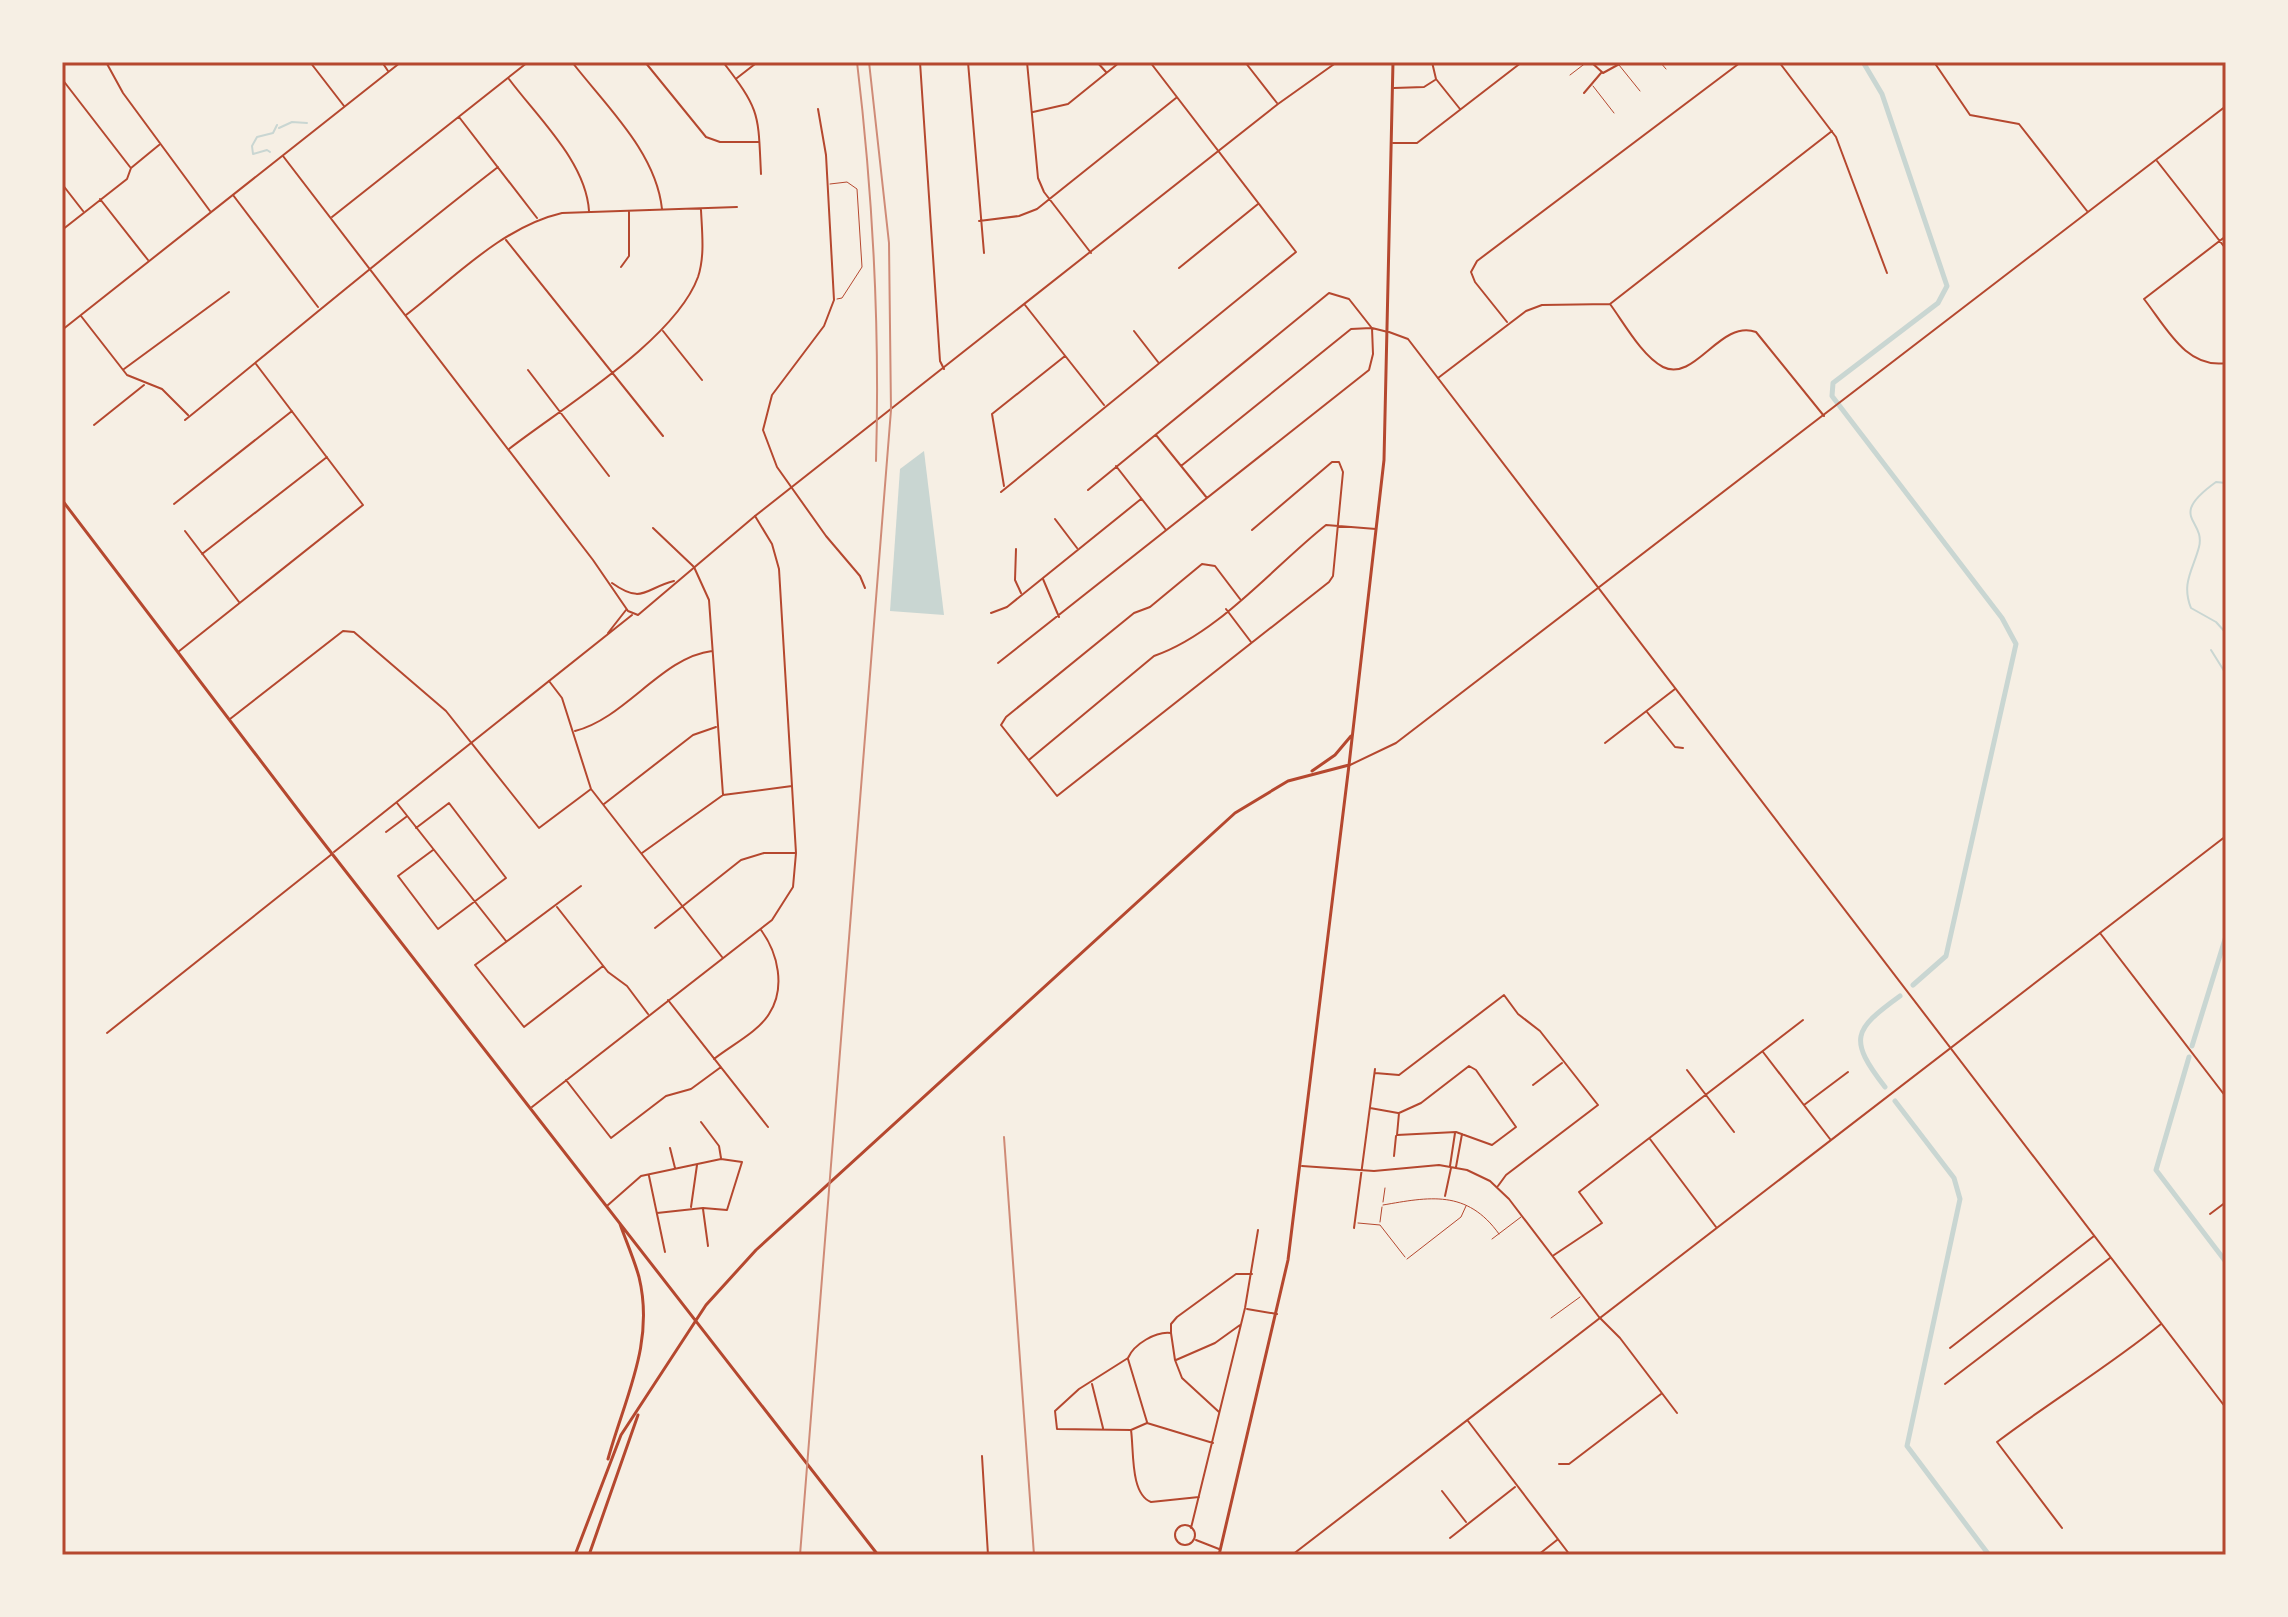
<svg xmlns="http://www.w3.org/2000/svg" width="2288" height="1617" font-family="'DM Sans',sans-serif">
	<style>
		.water { fill: #c9d6d2 }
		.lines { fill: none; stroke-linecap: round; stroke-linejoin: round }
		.stream { stroke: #c9d6d2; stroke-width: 2 }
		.canal { stroke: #c9d6d2; stroke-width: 5 }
		.service { stroke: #b5482f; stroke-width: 1 }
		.minor { stroke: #b5482f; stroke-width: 2 }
		.tertiary { stroke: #b5482f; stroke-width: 2 }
		.secondary { stroke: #b5482f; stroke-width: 3 }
		.primary { stroke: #b5482f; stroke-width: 3 }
		.rail { stroke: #cf8b77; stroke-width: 2 }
		.neatline { fill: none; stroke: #b5482f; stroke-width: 3 }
	</style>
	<rect width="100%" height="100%" fill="#f6efe4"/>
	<path class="water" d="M924,451L944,615L890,611L900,469Z"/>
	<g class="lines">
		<path class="stream" d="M279,128L292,122L307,123
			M270,152L267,150L253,154L252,146L257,137L273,133L277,125
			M2226,483L2216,482C2166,518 2206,519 2199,547C2193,570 2181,583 2191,608L2216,622L2226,633
			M2211,650L2226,674"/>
		<path class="canal" d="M1863,62L1882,94L1947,286L1938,303L1833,383L1832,396L2002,618L2016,644L1946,956L1913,985
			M2192,1046L2226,936
			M2189,1057L2156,1170L2226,1262
			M1885,1087C1848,1039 1853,1030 1900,996
			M1895,1101L1954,1178L1960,1199L1907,1446L1989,1555"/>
		<path class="service" d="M1660,62L1666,69
			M1619,65L1640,91
			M1570,75L1587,62
			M1593,86L1614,113
			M830,184L847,182L857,189L862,267L842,298L837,299
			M1383,1202L1385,1188
			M1383,1205C1429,1197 1467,1189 1499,1234
			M1380,1222L1382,1207
			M1358,1223L1380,1225L1405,1257
			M1492,1239L1521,1217
			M1407,1259L1461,1217L1466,1206
			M1551,1318L1580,1297"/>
		<path class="minor" d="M106,62L123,93L210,211
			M310,62L344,106
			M382,62L388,71
			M572,62C606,106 656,152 662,209
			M645,62L706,137L720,142H759
			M723,62C761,111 758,114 761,174
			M920,62L940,361L944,369
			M968,62L984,253
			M1027,62L1038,178L1044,192L1091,253
			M1097,62L1106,72
			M1245,62L1277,103
			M1432,62L1436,79L1460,109
			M1591,62L1603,73L1623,62
			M1779,62L1836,137L1887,273
			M1934,62L1970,115L2019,124L2087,211
			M737,78L755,64
			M62,79L130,167
			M509,79C538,118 586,162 589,211
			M1394,88L1424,87L1435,80
			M1584,93L1601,73
			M818,109L826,155L834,300L824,326L772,395L763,430L777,467L826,536L860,576L865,588
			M1033,112L1068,104L1120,62
			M459,117L537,218
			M1393,143H1417L1522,62
			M2157,161L2226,249
			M62,184L83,211
			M233,195L318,307
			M100,199L148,260
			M332,217L528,62
			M979,221L1019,216L1037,209L1176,98
			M62,230L127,179L131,168L159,145
			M2226,236L2144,299C2166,327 2186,369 2226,363
			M506,240L663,436
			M621,267L629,256V211
			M1179,268L1258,204
			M1610,304C1624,323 1642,356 1663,367C1695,383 1720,319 1756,332L1824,416
			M1025,305L1104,405
			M406,315C454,278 502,227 562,213L737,207
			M81,316L127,375L162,389L188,415
			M1507,322L1475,282L1471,272L1477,261L1741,62
			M663,331L702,380
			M1134,331L1158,362
			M124,369L229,292
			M528,370L609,476
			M1438,378L1526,311L1542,305L1610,304L1832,131
			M185,420C289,336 392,249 498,167
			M94,425L144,385
			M1156,435L1207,498
			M509,449C563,407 675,340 698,277C705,256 702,232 701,210
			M1116,466L1166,530
			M1181,466L1351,329L1371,328
			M1004,486L992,414L1065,356
			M1088,490L1329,293L1349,299L1371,327
			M1001,492L1296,252L1150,62
			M174,504L292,411
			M1055,519L1077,548
			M653,528L694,567L709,600L723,795
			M185,531L239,602
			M1016,549L1015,580L1021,593
			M202,554L327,457
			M1043,579L1059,617
			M1240,599L1215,566L1202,564L1150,607L1134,613L1006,717L1001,725L1057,796L1329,582L1333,576L1343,472L1339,462H1332L1252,530
			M1226,609L1251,642
			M991,613L1007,607L1141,499
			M178,652L363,505L256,364
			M998,663L1369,370L1373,354L1372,328L1388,332
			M549,681L562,698L591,789L722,957
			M1647,712L1675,747L1683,748
			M230,719L343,631L354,632L446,711L539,828L591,789
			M575,731C626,718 662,657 712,651
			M1605,743L1675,689
			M1030,759L1154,656C1218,634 1273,567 1326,525L1376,529
			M397,803L506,941
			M604,804L693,735L716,727
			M416,828L449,803L506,878L438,929L398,876L433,850
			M386,832L406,817
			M642,853L723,795L792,786
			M581,886L475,965L524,1027L603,966
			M557,907L608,972L627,986L648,1014
			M655,928L741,860L764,853H796
			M2100,933L2226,1097
			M668,1000L768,1127
			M107,1033L332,854
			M1763,1052L1830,1139
			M714,1059C730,1046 758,1032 769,1014C786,988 778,953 761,930
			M1469,1066L1476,1070L1516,1127L1492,1145L1456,1132L1397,1135L1399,1113L1421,1103Z
			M1687,1070L1734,1132
			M1375,1073L1399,1075L1504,995L1518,1014L1540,1031L1598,1105L1506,1175L1498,1186
			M566,1080L611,1138L666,1096L691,1089L721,1067
			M1533,1085L1562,1063
			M1804,1105L1848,1072
			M532,1107L772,920L793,887L796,853L779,569L772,544L755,516
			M1370,1108L1398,1113
			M701,1122L719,1146L721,1158
			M1650,1139L1716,1227
			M670,1148L675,1168
			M1394,1156L1396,1136
			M1302,1166L1374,1171L1439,1165L1467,1170L1490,1181L1509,1199L1599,1317L1620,1338L1677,1413
			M1450,1166L1455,1133
			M1456,1167L1462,1134
			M649,1176L665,1252
			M1445,1196L1451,1168
			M608,1205L641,1176L721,1159L742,1162L727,1210L703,1208L657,1213
			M691,1207L697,1165
			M703,1209L708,1246
			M2210,1214L2226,1202
			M1354,1228L1375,1069
			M1554,1255L1602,1223L1579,1192L1803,1020
			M1247,1309L1277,1314
			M1171,1333L1175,1360L1182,1378L1219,1412
			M1950,1348L2094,1236
			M1128,1359L1147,1422
			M1176,1360L1215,1343L1240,1325
			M1092,1384L1103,1428
			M1945,1384L2110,1258
			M1468,1421L1570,1555
			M1131,1430C1134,1450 1130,1494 1151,1502L1199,1497
			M1213,1443L1147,1423L1131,1430L1057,1429L1055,1411L1079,1389L1128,1358C1134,1344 1156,1331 1171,1333V1324L1177,1317L1236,1274H1252
			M982,1456L988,1555
			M1559,1464H1569L1661,1394
			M1442,1491L1466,1522
			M1175 1535a10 10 0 1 1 20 0a10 10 0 1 1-20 0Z
			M1191,1528L1245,1308L1258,1230
			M2062,1528L1997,1442C2051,1401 2108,1367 2161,1324
			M1450,1538L1515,1487
			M1196,1540L1219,1549
			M1538,1555L1557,1540"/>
		<path class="tertiary" d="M283,156L593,560L628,611L638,615L755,516L1278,104L1337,62
			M62,330L401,62
			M1389,332L1408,339L2226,1408
			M612,583C643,605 645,588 674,581
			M608,633L626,610
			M1350,765L1396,743L2226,106
			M334,852L632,615
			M1292,1555L2226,836"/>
		<path class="secondary" d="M1219,1555L1288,1260L1349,765"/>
		<path class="primary" d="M62,500L305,819L878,1555
			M1312,771L1335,755L1351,736
			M608,1459C625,1397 655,1343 639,1277C634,1259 626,1241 620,1224
			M575,1555L621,1435L706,1305L756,1250L1235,813L1288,781L1349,765L1384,460L1393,62
			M589,1555L638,1415"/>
		<path class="rail" d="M857,62C873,196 880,326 876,461
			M1004,1137L1034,1555
			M800,1555L891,410L889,243L869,62"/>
	</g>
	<rect width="2288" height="1617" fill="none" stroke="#f6efe4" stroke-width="128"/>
	<rect x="64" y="64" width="2160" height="1489" class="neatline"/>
</svg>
